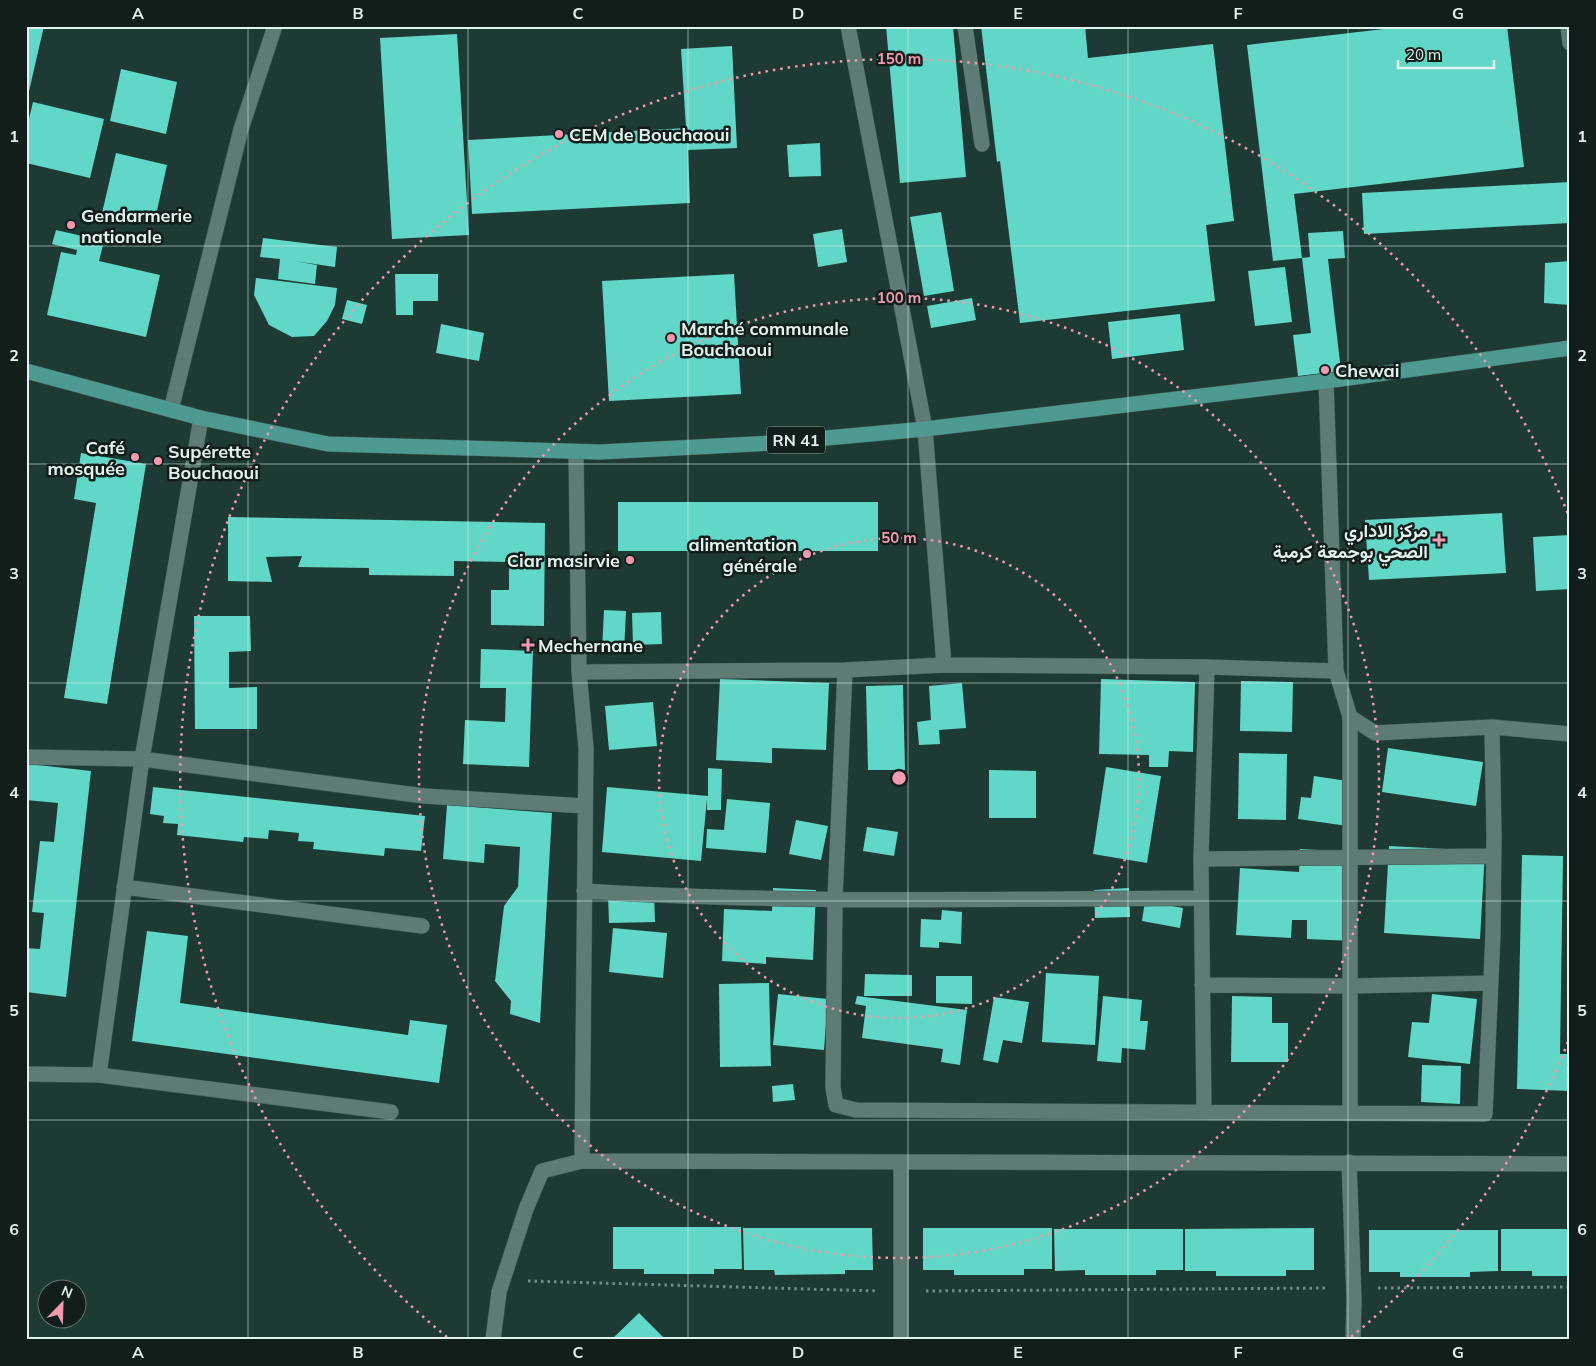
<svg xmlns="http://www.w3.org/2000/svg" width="1596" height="1366" font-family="Mulish,Vazirmatn,sans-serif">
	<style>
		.building { fill: #60d7c7 }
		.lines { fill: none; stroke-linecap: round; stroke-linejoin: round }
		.minor-casing { stroke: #3e5754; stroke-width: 16 }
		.major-casing { stroke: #3e5754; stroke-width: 16 }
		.path { stroke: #758b87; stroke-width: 3; stroke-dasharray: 2.5 4; stroke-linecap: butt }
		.minor { stroke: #5e7b76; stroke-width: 15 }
		.major { stroke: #4d9b90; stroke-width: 15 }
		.grid { fill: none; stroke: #e2f2ef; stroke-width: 1; stroke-opacity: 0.55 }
		.ring { fill: none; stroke: #f19ab0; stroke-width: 2.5; stroke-dasharray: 2.5 5 }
		.poi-dot { fill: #f19ab0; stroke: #121e1c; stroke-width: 2 }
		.labels { text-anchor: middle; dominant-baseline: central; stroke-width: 5; stroke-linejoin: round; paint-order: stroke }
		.shield { fill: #121e1c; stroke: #a4b2b0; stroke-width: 1 }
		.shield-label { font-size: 16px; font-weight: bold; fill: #e2f2ef }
		.poi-label { font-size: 18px; font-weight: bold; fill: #e2f2ef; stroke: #121e1c; text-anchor: start }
		.centre { fill: #f19ab0; stroke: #121e1c; stroke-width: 2.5 }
		.ring-label { font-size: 15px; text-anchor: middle; font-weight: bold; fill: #f19ab0; stroke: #121e1c; stroke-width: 5; stroke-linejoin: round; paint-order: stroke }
		.neatline { fill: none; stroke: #e2f2ef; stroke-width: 2 }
		.grid-label { font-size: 16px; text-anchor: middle; font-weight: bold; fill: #e2f2ef }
	</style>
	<rect width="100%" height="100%" fill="#1e3a35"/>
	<path class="building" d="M26,26H44L27,100H26Z
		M886,26H953L966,177L900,183Z
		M981,26H1085L1088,58L1213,44L1234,221L1206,225L1215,301L1020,323L1000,161L997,162Z
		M1410,26H1507L1524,167L1294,194L1302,258L1273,261L1247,45Z
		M457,34L469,235L392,239L380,38Z
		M732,46L737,148L688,150L690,203L472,214L468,140L686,128L681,49Z
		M121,69L177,82L166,134L110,121Z
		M33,102L104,119L90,178L26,163V131Z
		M820,143L821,176L789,177L787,145Z
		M116,153L167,165L154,224L102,213Z
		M1570,182V223L1364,234L1362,193Z
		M941,212L954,291L924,296L910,217Z
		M842,229L847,262L818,267L813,234Z
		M56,230L104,241L99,261L160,275L146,337L47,315L61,252L76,255L77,250L52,244Z
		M1343,231L1345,258L1328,259L1341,371L1298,376L1293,335L1311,333L1302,258L1310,257L1308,233Z
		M263,238L337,247L335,267L294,261L317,265L315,284L278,279L280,259L260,257Z
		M1570,261V305L1544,303L1545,263Z
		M1285,267L1292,322L1255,326L1248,271Z
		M395,274H438V301H413V315H396Z
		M734,274L741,394L609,401L602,281Z
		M256,278L337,288L335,305L327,321L314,336L292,337L269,325L254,295Z
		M972,298L976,320L931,328L927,306Z
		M347,300L367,305L362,324L342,319Z
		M1180,314L1184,350L1112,359L1108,322Z
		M441,324L484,333L479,361L436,353Z
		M81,453L146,464L107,704L64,698L96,503L74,499Z
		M618,502H878V551H618Z
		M1502,513L1506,573L1369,580L1365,520Z
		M228,517L545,523L544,626L491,625V590H509V562L454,561V576L369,575V568L298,567L302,556L266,557L272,582L228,581Z
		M1570,535V589L1536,591L1533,537Z
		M604,610L626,611L624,651H602Z
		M661,612L662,644L633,645L632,613Z
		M194,616H250L251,651L229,652V688L257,687V729H195Z
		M481,649L533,651L529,767L463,764L465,720L505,722L506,688H480Z
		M720,679L829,683L826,750L772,748V763L716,760Z
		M1101,679L1195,682L1193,752L1169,751L1168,767H1149V755L1099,754Z
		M1241,681L1293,682L1292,732L1240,731Z
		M962,683L966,728L939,730L940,744L919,745L917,722L931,720L929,686Z
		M903,685L905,770H868L866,686Z
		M653,702L657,746L609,750L605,706Z
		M1388,748L1483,762L1476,806L1382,792Z
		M1239,753L1287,754L1286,820L1238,819Z
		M29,764L91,771L66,997L26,992V948L40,949L44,913L32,912L40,841L54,842L58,803L26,800Z
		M1106,767L1161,776L1147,863L1093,854Z
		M708,768L722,769L721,810H707V799L701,861L602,852L607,787L708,796Z
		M989,770L1036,771V818H989Z
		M1314,776L1354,782L1348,826L1298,819L1301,797L1311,798Z
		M153,787L425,816L421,851L385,848L384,856L313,849L314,842L298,841L299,833L269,830L268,839L244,837L243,842L177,835L178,824L163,823L164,816L150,814Z
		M727,799L770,803L766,853L706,848L707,829L724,830Z
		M447,805L552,813L540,1023L510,1014L511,1001L495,981L504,906L518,887L520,847L485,844L484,863L443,859Z
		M796,820L828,826L821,860L789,854Z
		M867,827L898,832L894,856L863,851Z
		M1389,846L1485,851L1480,939L1384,933Z
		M1300,849L1357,852L1353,941L1307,939V920H1292L1291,938L1236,935L1240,868L1299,872Z
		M1522,855L1563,856L1560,1054H1570V1091L1517,1089Z
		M773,888L816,890L813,960L766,957V964L722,961L724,909L772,911Z
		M1129,888L1130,917L1095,918L1094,890Z
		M654,893L655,922L609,923L608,895Z
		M1145,901L1183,908L1180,928L1142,921Z
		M942,910L962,912L961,944L939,942V948L920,947L921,919L941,920Z
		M613,928L667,933L663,978L609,972Z
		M147,931L188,936L180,1003L408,1035L410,1020L447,1025L439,1083L132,1041Z
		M1046,973L1099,976L1095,1045L1042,1042Z
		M865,974L912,975V996H864Z
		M936,976H972V1004L936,1003Z
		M769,983L771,1066L720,1067L719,984Z
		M778,994L828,999L824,1050L773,1045Z
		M1432,994L1477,999L1470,1064L1408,1057L1412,1022L1429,1023Z
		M857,996L967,1010L960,1065L941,1062L943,1049L862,1038L866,1006L855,1004Z
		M1103,996L1142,1000L1140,1021H1148L1145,1050L1122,1048L1121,1063L1097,1061Z
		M1232,996L1272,997V1023H1288V1062H1231Z
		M994,997L1029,1002L1022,1043L1003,1040L998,1063L983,1060Z
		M1422,1065L1461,1066L1460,1104L1421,1102Z
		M793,1084L795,1100L773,1102L772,1086Z
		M613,1227H741L742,1269H714V1274H644V1269H613Z
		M743,1228H872L873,1270H845V1274L775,1275L774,1270H744Z
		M923,1228H1052V1269H1024V1275H954V1270H923Z
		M1314,1228V1270H1286V1276H1216V1271H1185V1229Z
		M1054,1229H1183V1270H1156V1275H1085V1270L1055,1271Z
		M1501,1229H1570V1276H1532V1271H1501Z
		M1369,1230H1498V1271L1470,1272V1277H1400V1272H1369Z
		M639,1313L666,1340H611Z"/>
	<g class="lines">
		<defs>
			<path id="minor" d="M848,26L925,429L944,665
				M965,26L982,144
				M1568,26L1570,43
				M1326,381L1336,671L1350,717L1375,733L1492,727L1570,734
				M171,410L241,129L275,26
				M576,452L579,672L586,748L582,1161
				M845,670L835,899L833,1088L836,1105L856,1110L1485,1114L1493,934L1494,835L1492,727
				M579,672L845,670L944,665L1207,667L1336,671
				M26,757L142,759L424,796L585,806
				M1201,859L1494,856
				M124,887L422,926
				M584,891C790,904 995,899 1201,898
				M1202,985L1350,986L1491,983
				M26,1074L99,1075L391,1112
				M99,1075L142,759L201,418
				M1204,1112L1201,859L1207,667
				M1350,1113V717
				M901,1162V1340
				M1349,1162L1354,1299L1353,1340
				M493,1340L499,1292L526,1209L542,1171L582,1161L1570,1164"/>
			<path id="major" d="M26,371L201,418L328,444L600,452L772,443L925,429L1326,381L1570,348"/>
		</defs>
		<use href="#minor" class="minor-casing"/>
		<use href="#major" class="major-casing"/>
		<path class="path" d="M528,1281L877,1291
			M1378,1288L1570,1287
			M926,1291L1329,1288"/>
		<use href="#minor" class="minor"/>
		<use href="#major" class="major"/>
	</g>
	<path class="grid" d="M248,26V1340M468,26V1340M688,26V1340M908,26V1340M1128,26V1340M1348,26V1340M26,246H1570M26,464H1570M26,683H1570M26,901H1570M26,1120H1570"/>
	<g class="ring">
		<circle cx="899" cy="778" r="240"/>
		<circle cx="899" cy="778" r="480"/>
		<path d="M1568 1042A719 719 0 0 1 1351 1337M447 1337A719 719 0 1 1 1568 514"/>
	</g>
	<g class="poi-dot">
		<circle cx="559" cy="134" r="5"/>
		<circle cx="71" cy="225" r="5"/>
		<circle cx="671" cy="338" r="5"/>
		<circle cx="1325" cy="370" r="5"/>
		<circle cx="135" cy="457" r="5"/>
		<circle cx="158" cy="461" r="5"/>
		<path d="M1436.5 532.5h5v5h5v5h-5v5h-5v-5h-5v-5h5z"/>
		<circle cx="807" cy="554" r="5"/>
		<circle cx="630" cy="560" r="5"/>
		<path d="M525.5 637.5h5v5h5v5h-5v5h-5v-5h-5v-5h5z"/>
	</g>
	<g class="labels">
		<rect class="shield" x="767" y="426.5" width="58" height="27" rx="4"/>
		<g class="shield-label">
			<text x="796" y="440">RN 41</text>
		</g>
		<g class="poi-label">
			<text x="569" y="134">CEM de Bouchaoui</text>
			<text x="81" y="215">Gendarmerie<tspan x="81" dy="21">nationale</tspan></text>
			<text x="681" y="328">Marché communale<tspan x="681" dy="21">Bouchaoui</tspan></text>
			<text x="1335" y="370">Chewai</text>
			<text x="125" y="447" text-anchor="end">Café<tspan x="125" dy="21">mosquée</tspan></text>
			<text x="168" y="451">Supérette<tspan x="168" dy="21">Bouchaoui</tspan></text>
			<text x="1428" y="530" text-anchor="end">مركز الاداري<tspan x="1428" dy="21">الصحي بوجمعة كرمية</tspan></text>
			<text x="797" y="544" text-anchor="end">alimentation<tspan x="797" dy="21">générale</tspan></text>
			<text x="620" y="560" text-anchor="end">Ciar masirvie</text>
			<text x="538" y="645">Mechernane</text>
		</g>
	</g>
	<circle cx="899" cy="778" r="8" class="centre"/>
	<g class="ring-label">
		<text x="899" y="64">150 m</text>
		<text x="899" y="303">100 m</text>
		<text x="899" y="543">50 m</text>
	</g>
	<rect width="1596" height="1366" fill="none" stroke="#121e1c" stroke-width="55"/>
	<g transform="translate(62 1304) rotate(23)"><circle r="24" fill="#121e1c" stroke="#657370"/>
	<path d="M0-4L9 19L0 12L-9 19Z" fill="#f19ab0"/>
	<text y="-8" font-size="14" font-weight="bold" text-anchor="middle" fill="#e2f2ef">N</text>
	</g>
	<path d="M1398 60v8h96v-8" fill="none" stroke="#e2f2ef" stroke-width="2.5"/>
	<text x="1406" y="60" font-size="15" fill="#e2f2ef" stroke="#121e1c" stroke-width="4" paint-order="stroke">20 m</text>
	<rect x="28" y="28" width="1540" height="1310" class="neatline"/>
	<g class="grid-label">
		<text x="138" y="19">A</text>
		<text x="358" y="19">B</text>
		<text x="578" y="19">C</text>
		<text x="798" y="19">D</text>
		<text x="1018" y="19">E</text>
		<text x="1238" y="19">F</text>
		<text x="1458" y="19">G</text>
		<text x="14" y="142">1</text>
		<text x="1582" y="142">1</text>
		<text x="14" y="361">2</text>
		<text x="1582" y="361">2</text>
		<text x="14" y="579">3</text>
		<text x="1582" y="579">3</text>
		<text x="14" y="798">4</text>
		<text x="1582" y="798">4</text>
		<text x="14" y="1016">5</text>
		<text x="1582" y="1016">5</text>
		<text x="14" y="1235">6</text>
		<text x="1582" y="1235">6</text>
		<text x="138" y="1358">A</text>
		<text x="358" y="1358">B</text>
		<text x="578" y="1358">C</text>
		<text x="798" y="1358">D</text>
		<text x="1018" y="1358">E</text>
		<text x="1238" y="1358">F</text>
		<text x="1458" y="1358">G</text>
	</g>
</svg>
